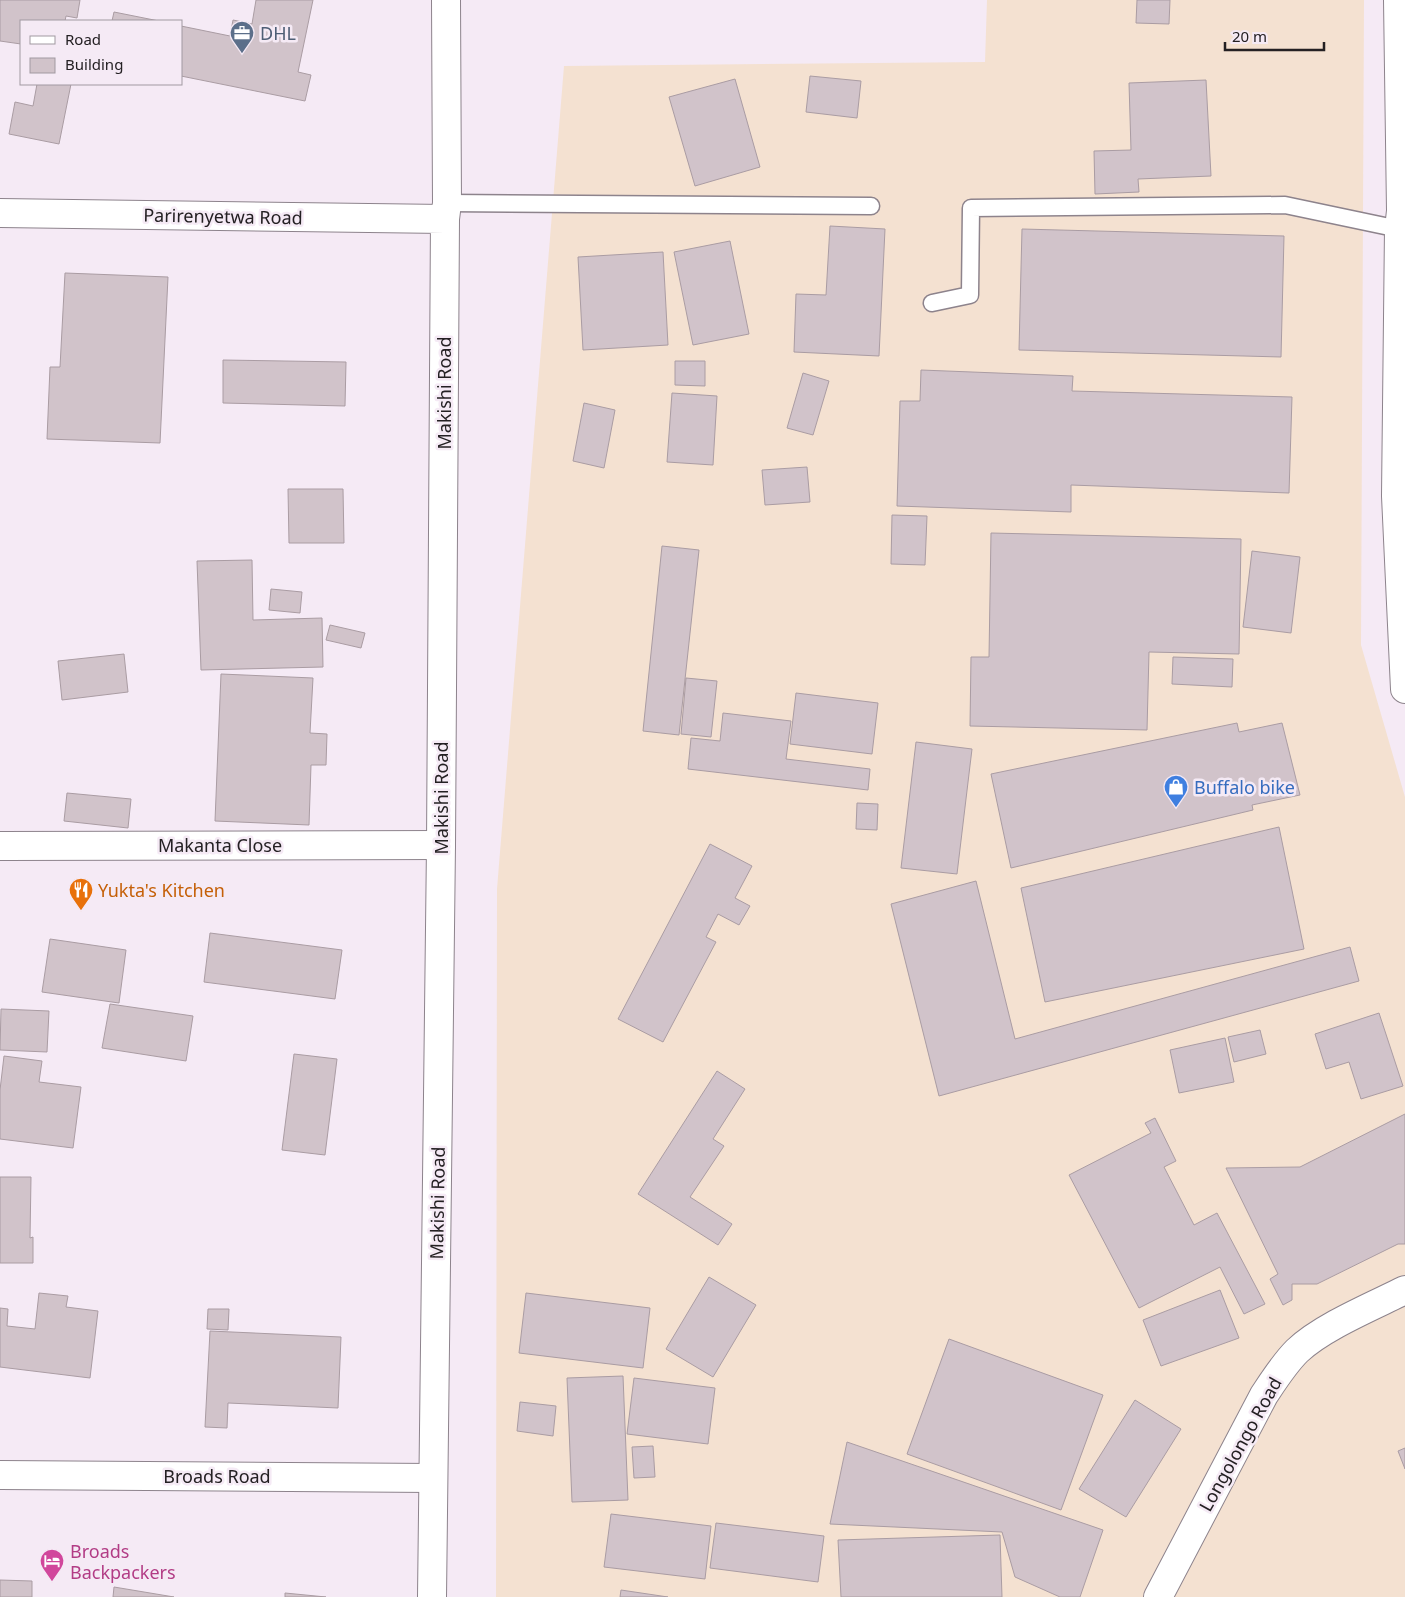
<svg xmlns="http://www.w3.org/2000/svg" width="1405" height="1597" font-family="'Noto Sans',sans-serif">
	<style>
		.commercial { fill: #f4e1d1 }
		.building { fill: #d1c3ca; stroke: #aa9ca3 }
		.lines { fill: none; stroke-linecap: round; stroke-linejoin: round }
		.lane-casing { stroke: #8d838c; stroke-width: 19 }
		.street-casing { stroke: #8d838c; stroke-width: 30 }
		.secondary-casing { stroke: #8d838c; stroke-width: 30 }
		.lane { stroke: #fff; stroke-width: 16 }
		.street { stroke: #fff; stroke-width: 28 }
		.secondary { stroke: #fff; stroke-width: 28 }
		.labels { text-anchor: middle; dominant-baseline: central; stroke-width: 5; stroke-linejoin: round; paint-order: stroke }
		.service-label { font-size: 18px; fill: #4e5e75; stroke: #f5eaf5; text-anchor: start }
		.street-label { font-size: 18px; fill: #242023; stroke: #f5eaf5 }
		.shop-label { font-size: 18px; fill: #366cbe; stroke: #f5eaf5; text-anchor: start }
		.food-label { font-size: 18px; fill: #c56008; stroke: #f5eaf5; text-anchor: start }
		.hotel-label { font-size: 18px; fill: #b23c85; stroke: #f5eaf5; text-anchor: start }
	</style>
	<rect width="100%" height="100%" fill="#f5eaf5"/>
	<path class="commercial" d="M987,0H1364L1361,645L1405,797V1597H496L497,889L564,66L985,62Z"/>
	<path class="building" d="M0,0H80L77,18L66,16L65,21H21V44L0,41Z
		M256,0H313L298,72L311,75L305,101L181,76V26L230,36L233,20L252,24Z
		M1137,0H1170L1169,24L1136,23Z
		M114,12L159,21H112Z
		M810,76L861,81L857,118L806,112Z
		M735,79L760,167L695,186L669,97Z
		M1206,80L1211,176L1138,179L1139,192L1095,194L1094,151L1131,150L1129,83Z
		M37,84H71L59,144L9,134L15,102L33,106Z
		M830,226L885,229L879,356L794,352L796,294L826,295Z
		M1022,229L1284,236L1281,357L1019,350Z
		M730,241L749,334L693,345L674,252Z
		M663,252L668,345L583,350L578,257Z
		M65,273L168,277L160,443L47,439L50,367H60Z
		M223,360L346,362L345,406L223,403Z
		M675,361H705V386L675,385Z
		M921,370L1073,376L1072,391L1292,397L1289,493L1071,485V512L897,506L900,401H920Z
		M803,373L829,381L813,435L787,428Z
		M672,393L717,396L713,465L667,462Z
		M584,403L615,410L604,468L573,461Z
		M807,467L810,502L765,505L762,470Z
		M288,489H343L344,543H289Z
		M892,515L927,516L925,565L891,564Z
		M991,533L1241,539L1239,654L1149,652L1147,730L970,726L971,657H989Z
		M662,546L699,550L679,735L643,731Z
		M1252,551L1300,557L1291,633L1243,627Z
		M252,560L253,620L322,618L323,667L201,670L197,561Z
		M271,589L302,592L300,613L269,610Z
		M330,625L365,633L361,648L326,640Z
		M124,654L128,692L62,700L58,661Z
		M1173,657L1233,659L1232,687L1172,684Z
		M221,674L313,678L310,733L327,734L326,765H311L309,825L215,821Z
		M686,678L717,681L711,737L681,734Z
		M796,693L878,703L872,754L790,744Z
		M723,713L791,721L786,759L870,769L868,790L688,769L691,738L720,741Z
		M1237,723L1239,732L1282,723L1300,795L1252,805L1253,810L1011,868L991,774Z
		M916,742L972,749L957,874L901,868Z
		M67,793L131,799L128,828L64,821Z
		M857,803L878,804L877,830L856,829Z
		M1279,827L1304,949L1045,1002L1021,888Z
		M710,844L752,866L735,898L750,906L739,925L718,914L706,937L716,942L663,1042L618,1019Z
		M976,881L1015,1039L1350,947L1359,981L939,1096L891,904Z
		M210,933L342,950L335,999L204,982Z
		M50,939L126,950L119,1003L42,992Z
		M110,1004L193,1016L186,1061L102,1048Z
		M1,1009L49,1011L47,1052L0,1050Z
		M1379,1013L1403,1086L1361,1099L1349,1062L1326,1069L1315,1034Z
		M1260,1030L1266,1054L1234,1062L1228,1037Z
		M1225,1038L1234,1082L1179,1093L1170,1050Z
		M294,1054L337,1059L325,1155L282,1150Z
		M4,1056L42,1061L39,1082L81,1087L73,1148L0,1139V1090Z
		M717,1071L745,1089L713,1139L724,1146L690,1197L732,1224L718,1245L638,1194Z
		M1405,1114V1244H1398L1317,1284H1292V1300L1283,1305L1270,1279L1278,1274L1226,1168L1300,1167Z
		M1155,1118L1176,1161L1164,1167L1194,1225L1217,1213L1265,1304L1244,1314L1220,1267L1139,1308L1069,1175L1151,1133L1145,1123Z
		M0,1177H31L30,1238L33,1237V1263H0Z
		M709,1277L756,1305L713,1377L666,1349Z
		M1220,1290L1239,1338L1161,1366L1143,1320Z
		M39,1293L68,1296L66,1307L98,1311L90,1378L0,1367V1308L8,1309L7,1326L35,1329Z
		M526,1293L650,1308L643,1368L519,1353Z
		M208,1309H229L228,1330L207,1329Z
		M210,1331L341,1337L338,1408L228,1403L227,1428L205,1427Z
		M949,1339L1103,1395L1061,1510L907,1454Z
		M623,1376L628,1500L572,1502L567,1378Z
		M634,1378L715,1388L708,1444L627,1434Z
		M1135,1400L1181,1429L1126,1517L1079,1489Z
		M520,1402L556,1406L553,1436L517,1431Z
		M847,1442L1103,1530L1080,1597H1060L1015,1577L1002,1532L830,1524Z
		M653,1446L655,1477L634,1478L632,1447Z
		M1405,1448V1469L1398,1451Z
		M611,1514L711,1526L705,1579L604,1567Z
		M716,1523L824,1536L818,1582L710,1568Z
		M1000,1535L1002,1597H841L838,1540Z
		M0,1580L32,1581V1597H0Z
		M114,1587L174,1597H113Z
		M621,1590L668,1597H620Z
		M285,1593L326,1597H285Z"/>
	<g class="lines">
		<defs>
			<path id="lane" d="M447,203L871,206
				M932,303L970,295L971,208L1285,205L1399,229"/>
			<path id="street" d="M1398,0L1401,211L1399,229L1396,496L1405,689
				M0,846L441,845
				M0,1475L433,1478
				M1158,1597L1264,1395C1274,1380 1284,1364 1297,1351C1322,1327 1373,1306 1405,1290"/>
			<path id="secondary" d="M0,213L445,219
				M432,1597L441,845L445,219L447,203L446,0"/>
		</defs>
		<use href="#lane" class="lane-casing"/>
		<use href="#street" class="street-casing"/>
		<use href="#secondary" class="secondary-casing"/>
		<use href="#lane" class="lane"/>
		<use href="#street" class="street"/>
		<use href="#secondary" class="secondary"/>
	</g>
	<defs>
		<symbol id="office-pin" viewBox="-11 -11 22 30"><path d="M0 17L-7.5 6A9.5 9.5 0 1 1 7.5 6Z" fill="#5c6f8a" stroke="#f5eaf5"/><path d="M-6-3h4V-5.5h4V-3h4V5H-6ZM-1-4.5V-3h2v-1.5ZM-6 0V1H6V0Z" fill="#fff"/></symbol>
		<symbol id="shop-pin" viewBox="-11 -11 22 30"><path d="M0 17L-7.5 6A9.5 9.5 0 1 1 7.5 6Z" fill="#3f7fe0" stroke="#f5eaf5"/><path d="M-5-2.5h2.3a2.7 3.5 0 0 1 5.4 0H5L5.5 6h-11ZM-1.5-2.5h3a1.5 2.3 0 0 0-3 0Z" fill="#fff"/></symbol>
		<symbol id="restaurant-pin" viewBox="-11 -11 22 30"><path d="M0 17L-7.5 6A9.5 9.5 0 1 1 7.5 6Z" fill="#e8710a" stroke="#f5eaf5"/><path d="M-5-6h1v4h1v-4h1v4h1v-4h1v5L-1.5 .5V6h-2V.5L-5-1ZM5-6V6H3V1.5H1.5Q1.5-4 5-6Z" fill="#fff"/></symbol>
		<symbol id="hotel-pin" viewBox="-11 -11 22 30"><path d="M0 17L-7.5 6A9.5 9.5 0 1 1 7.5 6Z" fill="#d1479c" stroke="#f5eaf5"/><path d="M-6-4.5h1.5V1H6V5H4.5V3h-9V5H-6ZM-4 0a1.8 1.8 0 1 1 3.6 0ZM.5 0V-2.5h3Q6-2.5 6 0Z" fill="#fff"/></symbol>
	</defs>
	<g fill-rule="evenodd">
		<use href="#office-pin" x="228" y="19" width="28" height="38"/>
		<use href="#shop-pin" x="1162" y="773" width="28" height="38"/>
		<use href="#restaurant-pin" x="67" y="876" width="28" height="38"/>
		<use href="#hotel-pin" x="38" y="1547" width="28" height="38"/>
	</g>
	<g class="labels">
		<g class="service-label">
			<text x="260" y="33">DHL</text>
		</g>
		<g class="street-label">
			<text transform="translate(223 216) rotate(1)">Parirenyetwa Road</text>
			<text transform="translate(444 393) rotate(-90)">Makishi Road</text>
			<text transform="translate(441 798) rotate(-90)">Makishi Road</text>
			<text x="220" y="845">Makanta Close</text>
			<text transform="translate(437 1203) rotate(-89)">Makishi Road</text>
			<text transform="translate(1240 1444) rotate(-61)">Longolongo Road</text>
			<text x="217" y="1476">Broads Road</text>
		</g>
		<g class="shop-label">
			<text x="1194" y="787">Buffalo bike</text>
		</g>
		<g class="food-label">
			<text x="98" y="890">Yukta's Kitchen</text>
		</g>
		<g class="hotel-label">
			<text x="70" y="1551">Broads<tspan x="70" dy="21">Backpackers</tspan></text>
		</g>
	</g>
	<rect x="20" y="20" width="162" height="65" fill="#f5eaf5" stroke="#a199a1"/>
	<rect x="30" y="36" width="25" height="8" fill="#ffffff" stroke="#a199a1"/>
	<text x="65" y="45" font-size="15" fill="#242023">Road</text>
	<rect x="30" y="58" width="25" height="15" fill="#d1c3ca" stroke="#a199a1"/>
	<text x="65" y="70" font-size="15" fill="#242023">Building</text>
	<path d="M1225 42v8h99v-8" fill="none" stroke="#242023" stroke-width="2.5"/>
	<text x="1232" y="42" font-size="15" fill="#242023" stroke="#f5eaf5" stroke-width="4" paint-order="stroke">20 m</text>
</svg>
